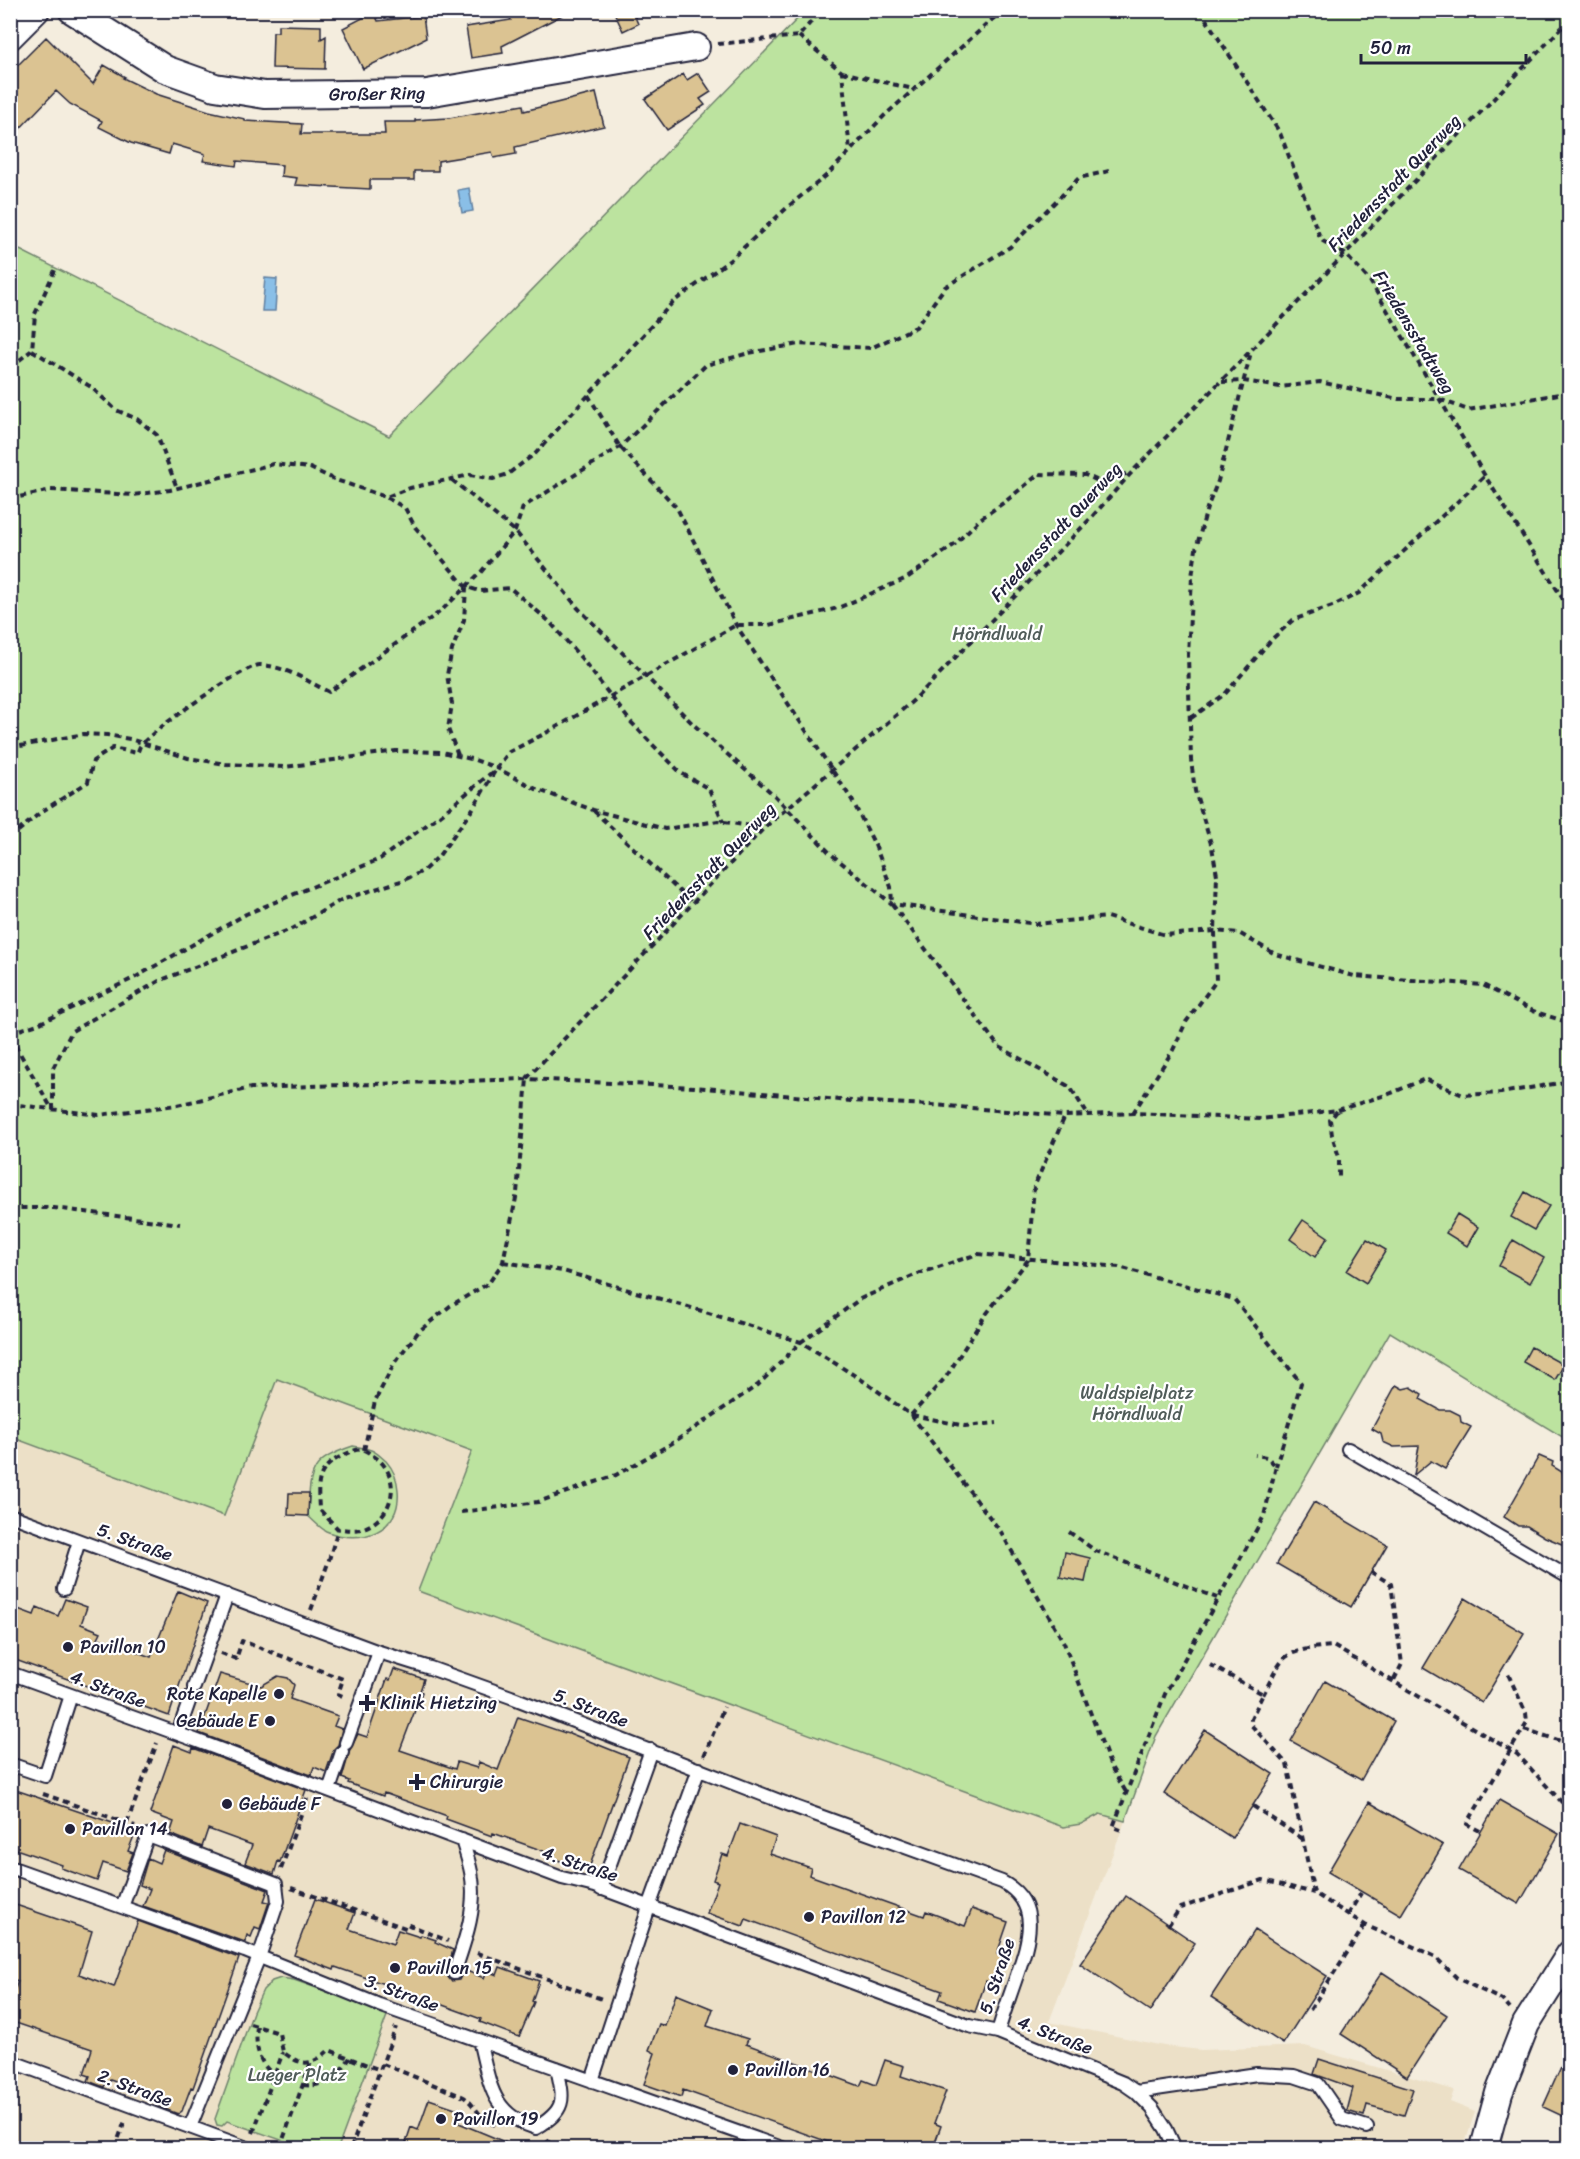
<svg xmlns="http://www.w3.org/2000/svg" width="1580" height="2159" font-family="Sriracha,sans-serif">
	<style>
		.built { fill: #ece0c7 }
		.green { fill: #bce39f; stroke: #6f826d; stroke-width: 1.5 }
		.water { fill: #8abfe7; stroke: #6080a2; stroke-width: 1.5 }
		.building { fill: #dbc392; stroke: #22223b; stroke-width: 1.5 }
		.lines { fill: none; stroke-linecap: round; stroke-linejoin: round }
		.service-casing { stroke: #22223b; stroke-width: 16 }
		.minor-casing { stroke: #22223b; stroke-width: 30 }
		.path { stroke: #22223b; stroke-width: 4; stroke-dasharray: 6 4.5; stroke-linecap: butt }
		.service { stroke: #fff; stroke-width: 12 }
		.minor { stroke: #fff; stroke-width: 26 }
		.poi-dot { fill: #22223b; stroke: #fff; stroke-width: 2 }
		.labels { text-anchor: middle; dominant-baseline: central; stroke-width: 4.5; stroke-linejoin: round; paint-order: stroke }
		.street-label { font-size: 18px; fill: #22223b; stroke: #fff }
		.park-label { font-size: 18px; fill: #505c59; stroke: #fff }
		.poi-label { font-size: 18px; fill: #22223b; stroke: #fff; text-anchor: start }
	</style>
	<rect width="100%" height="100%" fill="#f4edde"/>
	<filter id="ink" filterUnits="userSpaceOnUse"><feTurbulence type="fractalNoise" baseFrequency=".0167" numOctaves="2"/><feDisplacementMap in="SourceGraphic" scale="12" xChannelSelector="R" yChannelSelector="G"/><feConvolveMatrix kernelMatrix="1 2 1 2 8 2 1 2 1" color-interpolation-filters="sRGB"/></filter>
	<g filter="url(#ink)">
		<path class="built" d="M277,1379L473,1451L418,1591L1063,1827L1081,1824L1100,1814L1125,1821L1049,2022L1164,2046L1201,2050L1305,2046L1454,2090L1450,2102L1475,2112L1463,2148H11L10,1437L224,1516Z"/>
		<path class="green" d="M805,11H1569V1441L1390,1332L1156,1736L1125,1821L1100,1814L1081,1824L1063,1827L418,1591L472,1451L277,1379L224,1516L11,1437L10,245L389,436Z
			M353,1446C359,1447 365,1448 371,1450C377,1452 381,1457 386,1461C394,1470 397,1478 398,1490C402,1532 360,1546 326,1531C320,1528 314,1521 308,1516C310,1472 308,1461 353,1446Z
			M281,1978L294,1980L388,2013L338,2148H304L227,2121L222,2126L217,2125L215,2119L253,2012L263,1990L272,1981Z"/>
		<path class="water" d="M469,188L473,211L462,213L458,190Z
			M265,278L277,279L275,311H262Z"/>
		<path class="building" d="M506,10H572L502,46L503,53L471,58L466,27L511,20Z
			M613,10H632L638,24L623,31Z
			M374,12L378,21L423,16L426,38L363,69L343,28Z
			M278,25L321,26V39L326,36L325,69L272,68L273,32H278Z
			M46,37L93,84L104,65L125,77L123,78L156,94L209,111L245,119V121L302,124L301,134H385L384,122H415V120L449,118L523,105L524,111L596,93L604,126L515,147L516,154L494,158L492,152L438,161V171H414V180H370V189L295,185L297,178L281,176L282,165L237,161L236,166L203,161L205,154L172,144L169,154L131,143L99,127L102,121L70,104L56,91L10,139V73Z
			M698,73L711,92L700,99L705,105L667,130L645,99L683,74L687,80Z
			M1525,1192L1549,1206L1534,1230L1511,1217Z
			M1457,1214L1478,1227L1467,1246L1446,1233Z
			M1303,1220L1328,1237L1315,1257L1290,1239Z
			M1367,1239L1386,1250L1366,1283L1347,1271Z
			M1513,1240L1544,1258L1530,1283L1499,1266Z
			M1531,1347L1564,1365L1555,1380L1523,1362Z
			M1396,1385L1403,1389L1411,1387L1422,1394L1420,1399L1440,1410H1450L1460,1415L1461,1422L1471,1427L1445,1469L1431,1461L1414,1475L1419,1446L1394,1447L1383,1442L1381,1434L1372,1429Z
			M1539,1456L1553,1462L1552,1466L1562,1472L1564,1479L1569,1483V1547L1545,1537L1527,1526H1518L1504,1517Z
			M289,1493H309L308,1516L288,1515Z
			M1314,1502L1387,1545L1351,1607L1277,1564Z
			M1065,1552L1090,1558L1085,1582L1060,1577Z
			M178,1591L207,1603L169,1716L10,1658V1606L34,1615L37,1607L58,1616L65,1599L87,1607L81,1624L101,1632L98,1638L151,1657Z
			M1465,1598L1524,1633L1482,1703L1423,1668Z
			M394,1669L424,1679L420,1691L422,1692L400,1750L455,1769L457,1762L477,1768L479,1762L498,1770L518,1717L568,1734L569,1733L629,1757L588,1871L555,1859V1855L493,1833L492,1836L446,1819L447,1816L384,1793L383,1796L348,1783L349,1781L342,1778L350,1750L358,1734L367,1737L387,1679L390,1680Z
			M220,1674L261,1686L278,1676L288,1678L294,1685L290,1699L338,1716L334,1726L342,1729L338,1745L334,1749L326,1772L314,1767L311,1775L199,1733Z
			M1325,1681L1394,1721L1361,1780L1291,1741Z
			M1205,1730L1273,1774L1232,1838L1164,1794Z
			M174,1745L192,1752L193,1748L306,1790L280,1862L278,1861L274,1874L245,1863L252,1845L208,1829L202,1847L170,1834L174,1822L150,1813Z
			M10,1788L136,1831L128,1851L133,1853L126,1871L103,1863L97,1881L61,1868L62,1865L10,1847Z
			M1499,1800L1559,1834L1519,1904L1459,1870Z
			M1369,1802L1443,1845L1401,1915L1328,1872Z
			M740,1824L776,1837L770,1854L811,1868L809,1875L924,1916L926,1911L965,1926L972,1909L1008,1922L997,1954L1003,1956L993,1984L986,1981L975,2012L939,1999L942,1991L746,1919L743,1926L707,1913L718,1882L713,1880L722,1854L728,1856Z
			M164,1850L268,1890L264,1901L269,1902L260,1929L255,1927L251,1937L247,1935L245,1942L143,1906L150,1889L140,1885L148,1858L159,1863Z
			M1126,1896L1195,1943L1150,2011L1080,1964Z
			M315,1899L355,1913L349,1929L393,1944L398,1930L420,1937L421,1935L436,1940L435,1942L453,1950L446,1974L451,1981L459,1980L464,1970L484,1978L487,1971L497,1975L500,1967L539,1981L532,2001L534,2002L519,2037L480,2022L481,2019L426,1999L425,2002L389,1990L390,1986L335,1967L334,1970L294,1955Z
			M10,1903L92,1931L79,1974L114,1987L138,1921L239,1958L193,2088L191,2087L182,2111L178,2114L157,2106L156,2104L159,2097L110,2080L109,2083L106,2082L104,2087L88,2081L90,2076L84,2074L92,2049L10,2021V2002L18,1981L10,1978Z
			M1255,1930L1327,1976L1283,2044L1211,1997Z
			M1382,1972L1447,2015L1407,2077L1341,2034Z
			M676,1994L713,2009L707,2026L748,2039L746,2044L860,2086L863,2080L876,2085L885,2060L904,2066L901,2076L946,2091L934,2123L941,2126L933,2148H845L683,2090L681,2097L644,2084L655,2053L649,2050L659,2024L665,2026Z
			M1569,2049V2119L1543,2107Z
			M1319,2059L1413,2089L1404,2115L1367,2105L1364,2116L1347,2111L1353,2088L1314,2074Z
			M429,2099L464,2111L459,2123L519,2148H404L411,2127L418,2130Z"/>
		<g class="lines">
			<defs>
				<path id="service" d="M1348,1449L1570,1578
					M10,1515L379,1652L430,1668L511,1697L795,1807L1002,1882C1043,1904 1028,1943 1016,1978C1010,1996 1003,2014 998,2032
					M64,1589L79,1541
					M10,1673L195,1740L562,1878L595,1886L969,2026L998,2032L1123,2083L1136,2092L1152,2108L1166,2129L1175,2148
					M194,1687L227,1595
					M178,1733L191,1696
					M346,1743L379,1652
					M10,1764L45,1776L71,1695
					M329,1790L342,1752
					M10,1867L245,1951L379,2005L782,2148
					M601,1889L651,1750
					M122,1907L148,1835L276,1884L278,1901L259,1957L190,2127
					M454,1973C465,1941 478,1906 471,1872C469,1861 465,1850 462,1840
					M479,2040C490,2082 490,2114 536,2128C567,2109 564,2100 557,2068
					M10,2061L247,2148
					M592,2081L649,1907L699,1769
					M1136,2092L1257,2074L1294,2076L1318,2084L1342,2119L1367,2127"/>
				<g id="minor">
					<path id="s1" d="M72,10L165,69L215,87L265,95L427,93L696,47"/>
					<path d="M10,36L36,10"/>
					<path d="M1484,2148L1499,2093L1526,2024L1570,1954"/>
				</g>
			</defs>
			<use href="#service" class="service-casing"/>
			<use href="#minor" class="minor-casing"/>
			<path class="path" d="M1200,10L1280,133L1321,240L1345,254L1370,281L1485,476L1570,610
				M799,36L842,72L850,151
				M718,44L799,36L821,10
				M842,72L913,89
				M32,350L91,387L116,410L137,419L157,435L177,488
				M10,365L17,362L32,350L35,314L56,268
				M1222,382L1244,381L1280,387L1320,382L1398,399H1439L1468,410L1570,392
				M588,395L620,447L677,508L736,625L852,800L875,845L891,887L892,904L998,1046L1070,1087L1088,1115
				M452,480L515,531L578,608L694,725L774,795L831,854L892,904L1036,924L1107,917L1165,935L1215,931L1239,933L1275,954L1354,976L1483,985L1533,1011L1570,1023
				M387,498L405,508L415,527L466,587L480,591L510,588L550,622L582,659L630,721L649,741L681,773L709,789L723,822
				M10,499L51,490L133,495L170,490L273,464L310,468L336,480L386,497L410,488L470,475L493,479L508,474L536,453L673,302L730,260L790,205L827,175L884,116L1003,10
				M1191,718L1225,694L1272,639L1293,620L1335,605L1359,593L1485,476
				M10,748L84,734L107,735L130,739L188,758L226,764L285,767L396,751L442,752L475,760L497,768L536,789L593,810L665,829L718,821L764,828
				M458,755L448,729L452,704L447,675L452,650L464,620L466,588
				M594,811L693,904
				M10,838L41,812L88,782L93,761L113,748L137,753C139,750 139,747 141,745C150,732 246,664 260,665C285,666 307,681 329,692L441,611L481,572L515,531L523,507L620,447L706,365L749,353L799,344L871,348L916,327L945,287L1010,247L1079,178L1109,171
				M10,1033L38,1024L136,977L246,914L380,859L443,813L497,768L509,752L546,733L736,625H769L838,608L907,578L954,545L980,519L1006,501L1039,474L1085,475L1103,483L1130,472
				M10,1036L52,1109
				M527,1078L764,828L915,699L1090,519L1133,471L1345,254L1570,19
				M10,1104L99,1115L177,1105L251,1088L527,1079L694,1087L851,1101L948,1106L1065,1116L1133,1113L1261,1119L1338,1110L1389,1094L1425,1079L1463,1095L1501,1093L1565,1082L1570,1074
				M53,1110V1068L72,1031L159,981L294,928L341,900L404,880L423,871L438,857L472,810L495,771
				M1337,1111L1330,1120L1332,1135L1339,1157V1181
				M1133,1113L1173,1050L1186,1022L1216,981L1215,931L1217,875L1212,847L1195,791L1191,760L1188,655L1192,577L1196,549L1207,508L1218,481L1251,352
				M10,1208H54L180,1224
				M503,1262L563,1271L702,1311L801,1342L865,1382L911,1415L1001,1532L1064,1643L1111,1767L1126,1792
				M911,1415L946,1377L984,1317L1028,1260L1034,1187L1065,1116
				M912,1415L965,1426L997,1423
				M364,1450L375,1401L395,1362L419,1331L450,1306L489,1283L503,1262L517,1193L527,1079
				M461,1512L538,1502L616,1475L674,1442L758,1385L801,1342L860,1299L917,1274L978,1254L1119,1267L1234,1299L1301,1383L1276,1466
				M1069,1532L1096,1551L1217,1598
				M1371,1572L1391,1584L1402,1664L1393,1682
				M311,1610L328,1563L338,1529L319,1509C318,1487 315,1471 338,1458C346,1454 355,1448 364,1450C367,1451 369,1453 372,1455C404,1474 395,1519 361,1529C354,1531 345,1529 338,1529
				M221,1653L236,1659L242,1641L343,1679L338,1694L345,1697
				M1210,1665L1263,1694L1251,1719V1725L1287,1764L1314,1893L1365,1925L1434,1956L1457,1978L1502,2000L1510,2009
				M1263,1695C1269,1684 1274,1671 1282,1661C1291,1649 1319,1647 1333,1646L1517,1754L1570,1811
				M1524,1729L1570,1744
				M704,1756L724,1707
				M43,1794L135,1826
				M1253,1806L1303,1839
				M127,1823L157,1743
				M1121,1830L1113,1827L1165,1694L1264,1516L1276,1466L1267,1457L1255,1455
				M1480,1831L1467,1824L1527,1722L1526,1713L1508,1674
				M281,1869L307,1798
				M291,1888L408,1929L410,1925L448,1941
				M1348,1915L1361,1893
				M1168,1926L1180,1908L1263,1880L1314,1893
				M477,1953L602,1999
				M1310,2010L1365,1925
				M250,2024L279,2033L283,2052C301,2066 311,2067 329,2050L380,2070
				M257,2026C255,2046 258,2063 274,2075
				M383,2064L464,2097C478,2108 479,2119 495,2125
				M303,2085C325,2088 338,2075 350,2058
				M253,2133L283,2052
				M547,2140L553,2148H557
				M115,2148L125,2121
				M280,2148L311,2062
				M351,2148L396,2027"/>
			<use href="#service" class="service"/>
			<use href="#minor" class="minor"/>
		</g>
	</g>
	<g class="poi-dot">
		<circle cx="68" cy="1647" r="6"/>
		<circle cx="279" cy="1694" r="6"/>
		<path d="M364 1694h6v6h6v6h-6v6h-6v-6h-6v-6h6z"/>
		<circle cx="270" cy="1721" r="6"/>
		<path d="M414 1773h6v6h6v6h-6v6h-6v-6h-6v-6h6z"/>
		<circle cx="227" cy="1804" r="6"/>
		<circle cx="70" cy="1829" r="6"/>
		<circle cx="809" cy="1917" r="6"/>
		<circle cx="395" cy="1968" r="6"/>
		<circle cx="733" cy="2070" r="6"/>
		<circle cx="441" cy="2119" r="6"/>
	</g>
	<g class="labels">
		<g class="street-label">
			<text stroke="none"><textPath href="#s1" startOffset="326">Großer Ring</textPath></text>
			<text transform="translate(1394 183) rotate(-46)">Friedensstadt Querweg</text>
			<text transform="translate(1414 332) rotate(59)">Friedensstadtweg</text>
			<text transform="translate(1056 532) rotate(-47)">Friedensstadt Querweg</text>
			<text transform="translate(709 871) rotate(-46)">Friedensstadt Querweg</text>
			<text transform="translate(135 1542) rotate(20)">5. Straße</text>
			<text transform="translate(108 1689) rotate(20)">4. Straße</text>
			<text transform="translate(591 1708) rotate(21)">5. Straße</text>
			<text transform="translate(580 1864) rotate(18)">4. Straße</text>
			<text transform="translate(997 1976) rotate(-72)">5. Straße</text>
			<text transform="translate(402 1993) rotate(20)">3. Straße</text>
			<text transform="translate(1055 2035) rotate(21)">4. Straße</text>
			<text transform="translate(135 2088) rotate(20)">2. Straße</text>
		</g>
		<g class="park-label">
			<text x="997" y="634">Hörndlwald</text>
			<text x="1137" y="1393">Waldspielplatz<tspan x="1137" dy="21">Hörndlwald</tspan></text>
			<text x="297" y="2075">Lueger Platz</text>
		</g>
		<g class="poi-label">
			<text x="80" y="1647">Pavillon 10</text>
			<text x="267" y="1694" text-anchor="end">Rote Kapelle</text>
			<text x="380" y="1703">Klinik Hietzing</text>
			<text x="258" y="1721" text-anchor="end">Gebäude E</text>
			<text x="430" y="1782">Chirurgie</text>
			<text x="239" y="1804">Gebäude F</text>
			<text x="82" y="1829">Pavillon 14</text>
			<text x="821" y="1917">Pavillon 12</text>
			<text x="407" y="1968">Pavillon 15</text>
			<text x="745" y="2070">Pavillon 16</text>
			<text x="453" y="2119">Pavillon 19</text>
		</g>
	</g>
	<rect width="1580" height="2159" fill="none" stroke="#fff" stroke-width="36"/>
	<rect x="18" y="18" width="1544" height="2123" fill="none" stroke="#22223b" stroke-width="2" filter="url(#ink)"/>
	<path d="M1361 54v9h165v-9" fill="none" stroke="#22223b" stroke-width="3"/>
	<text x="1370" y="54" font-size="18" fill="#22223b" stroke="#ffffff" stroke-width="4.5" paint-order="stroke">50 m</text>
</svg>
